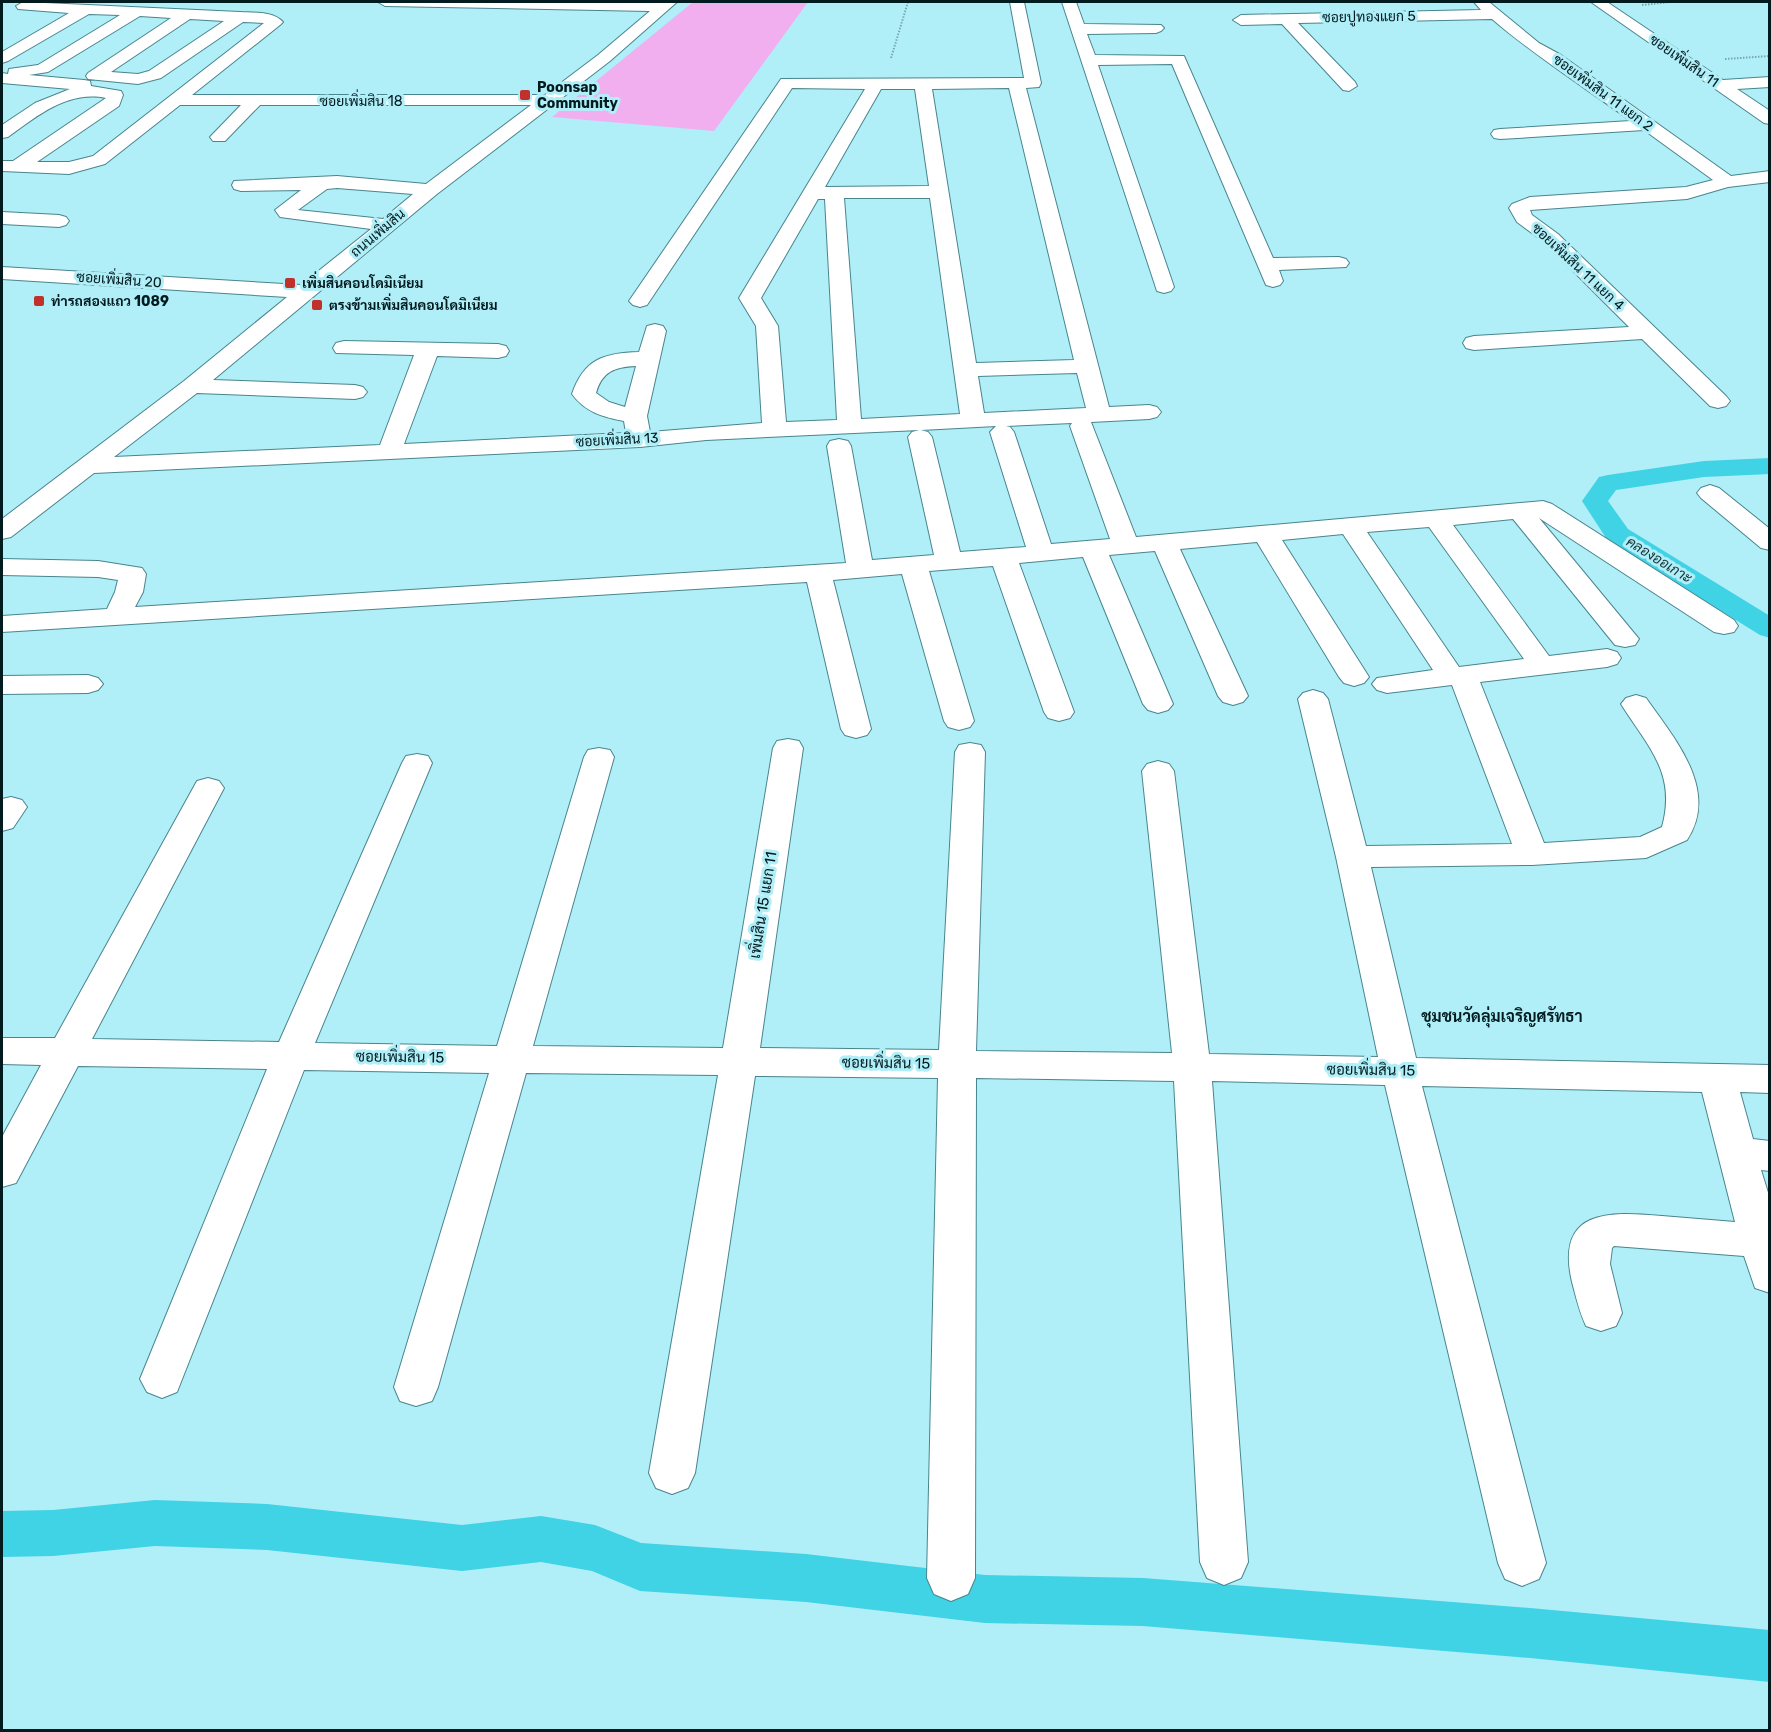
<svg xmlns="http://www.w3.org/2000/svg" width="1771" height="1732" font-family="Rubik,Sarabun,sans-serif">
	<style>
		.green { fill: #f2aff0 }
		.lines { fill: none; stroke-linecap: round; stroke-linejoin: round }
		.canal { fill: #40d2e5; fill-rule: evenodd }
		.minor-casing { stroke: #48858e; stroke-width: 2 }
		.path { stroke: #77a8b0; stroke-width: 2; stroke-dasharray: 1.5 1.5; stroke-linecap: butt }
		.minor { fill: #fff; fill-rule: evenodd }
		.poi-dot { fill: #bf312a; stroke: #b0eef8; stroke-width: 2 }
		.labels { text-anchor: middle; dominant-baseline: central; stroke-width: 6; stroke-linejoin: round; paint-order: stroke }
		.far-street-label { font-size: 14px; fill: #021b1f; stroke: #b0eef8 }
		.far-poi-label { font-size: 14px; font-weight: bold; fill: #021b1f; stroke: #b0eef8; text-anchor: start }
		.far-water-label { font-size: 14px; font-style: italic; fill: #1a3235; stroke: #b0eef8 }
		.street-label { font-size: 15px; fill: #021b1f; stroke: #b0eef8 }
		.neighbourhood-label { font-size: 16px; font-weight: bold; fill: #021b1f; stroke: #b0eef8 }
	</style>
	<rect width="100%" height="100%" fill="#b0eef8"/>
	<path class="green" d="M693,2H808L714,131L552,117Z"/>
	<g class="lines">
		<path class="canal" d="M1770,458V474L1704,477L1616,490L1608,501L1628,529L1770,616V638L1760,635L1608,541L1582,501L1599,477L1608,475L1704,461Z
			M155,1500L267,1504L462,1525L541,1516L595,1525L641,1543L806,1554L985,1575L1143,1578L1530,1608L1770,1630V1682L1530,1658L1143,1626L985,1623L806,1602L640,1591L592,1571L541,1562L462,1571L267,1550L155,1546L53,1556L2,1557V1511L53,1510Z"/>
		<defs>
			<path id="minor" d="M23,2L240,12C254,13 273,11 283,22L280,25L192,95H545L598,55L650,11L385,6L378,2H677L610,61L437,194L213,380L355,385L363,387L367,392L363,397L355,399L197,393L114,457L380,445L414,355L336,353L333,348L336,343L344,341L498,344L506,346L509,351L506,356L498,358L437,356L404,444L626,433L624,421C603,417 585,412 572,394C584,359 604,353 639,352L647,326L655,324L663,326L666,331L647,416L650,432L762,423L756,326L739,298L865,89L792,88L647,305L640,307L633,305L629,301L781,79L1024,78L1010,2H1024L1041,83L1039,87L1026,88L1109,407L1149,405L1157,407L1161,412L1157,417L1149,419L1091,422L1136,537L1543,501L1552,504L1734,620L1738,626L1734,632L1724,634L1714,632L1539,518L1639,639L1635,645L1625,647L1615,645L1513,519L1453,525L1549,656L1607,649L1617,652L1621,658L1617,664L1607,667L1480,682L1544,843L1640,837L1662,827C1677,773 1648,747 1621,704L1626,698L1636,695L1646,698C1674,738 1720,790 1687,840L1646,858L1532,865L1371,867L1416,1058L1770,1065V1093L1740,1092L1753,1139L1770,1141V1171L1761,1170L1770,1199V1293L1755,1288L1744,1256L1614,1246L1612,1248L1610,1264L1622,1313L1616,1326L1601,1331L1586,1326C1579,1311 1576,1297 1572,1282C1555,1209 1609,1211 1662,1216C1686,1218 1711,1220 1735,1222L1702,1092L1422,1086L1546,1563L1539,1579L1522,1586L1505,1579L1498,1563L1385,1085L1212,1081L1248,1562L1241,1578L1224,1585L1207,1578L1200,1562L1174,1081L976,1078L975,1578L968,1594L951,1601L934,1594L927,1578L938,1078L755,1076L695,1473L688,1488L672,1494L656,1488L649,1473L718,1075L526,1073L438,1387L432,1401L416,1406L400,1401L394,1387L489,1073L304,1070L177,1392L162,1398L147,1392L140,1379L267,1069L78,1066L16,1183L2,1187V1137L41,1065L2,1064V1038H55L197,781L208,778L219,781L224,788L92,1039L279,1042L402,763L406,756L417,754L428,756L432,763L315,1043L497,1046L584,757L588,750L599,748L610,750L614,757L533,1046L723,1048L773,748L777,741L788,739L799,741L803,748L760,1048L939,1050L955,752L959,745L970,743L981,745L985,752L976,1051L1172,1053L1142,771L1147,764L1158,761L1169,764L1174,771L1209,1054L1378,1057L1336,857L1298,699L1303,693L1313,690L1323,693L1328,699L1366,846L1512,844L1452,685L1387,693L1377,690L1372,684L1377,678L1433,670L1343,534L1282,540L1369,677L1364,683L1354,686L1344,683L1339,677L1257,542L1180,549L1248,696L1243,702L1233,705L1223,702L1218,696L1155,551L1109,555L1173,704L1168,710L1158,713L1148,710L1143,704L1083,557L1019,563L1074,712L1070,718L1059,721L1048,718L1044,712L993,566L929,571L974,721L970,727L959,730L948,727L944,721L902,574L833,580L871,729L867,735L856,738L845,735L841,729L807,582L2,632V616L107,609L115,592L118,580L98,577L2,575V559L98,561L142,568L146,574L143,592L135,607L846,563L827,446L830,441L839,439L848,441L851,446L872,560L934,555L908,437L912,432L919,430L706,440L640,447L94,473L11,537L2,539V519L184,381L287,297L2,279V267L301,285L371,229L280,217L275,210L301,190L241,191L234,189L232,185L234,181L337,176L426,184L531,105H260L225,141H213L210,137L241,105H180L105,164L69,174L2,171V161H13L106,98C68,90 37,116 8,137L2,138V125L35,103L70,89L2,83V73L8,74L9,69L38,65L120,15L89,14L8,61L2,63V52L69,13L18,9L16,6ZM140,16L171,18L88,73L86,76L88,79L138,84L161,78L243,22L264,23L93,156L69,162H37L119,106L123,95L121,91L91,86L90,81L84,80L29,75L48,72ZM190,19L224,21L149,71L138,74L111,72ZM1009,88L1074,360L976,363L932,89ZM881,89H915L929,186L825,187ZM337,188L413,194L383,219L298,210L327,189ZM844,198H930L960,414L861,419ZM818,199H825L837,420L786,422L778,326L761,298ZM636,366L625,407L609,402L596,393C602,372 614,367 636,366ZM1077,373L1086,408L984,413L978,376ZM1072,423L1070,426L1110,539L1051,544L1014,432L1010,427L1006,426ZM996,426L990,432L1026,547L960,552L932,437L928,432L921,430ZM1429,527L1524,659L1459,667L1367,532Z
				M1062,2H1076L1084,24L1161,25L1164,28L1161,31L1156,33L1087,34L1095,55L1184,56L1273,258L1339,257L1346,259L1349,263L1346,267L1279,270L1283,281L1280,285L1273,287L1266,285L1172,64L1098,65L1174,287L1171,291L1164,293L1157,291Z
				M1474,2H1489L1539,43L1561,55L1731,176L1770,171V182L1728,187L1687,199L1530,210L1532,215L1558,234L1726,396L1730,401L1726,406L1718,408L1710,406L1642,339L1474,350L1466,348L1463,343L1466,338L1474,336L1629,327L1544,242L1517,222L1509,208L1512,204L1530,197L1686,187L1713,180L1644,130L1500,139L1494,138L1491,134L1494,130L1500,129L1631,121C1584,87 1535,56 1492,19L1298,23L1355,82L1357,86L1349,91L1343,90L1282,24L1241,25L1233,20L1241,15L1481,10Z
				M1591,2H1607L1723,80L1770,77V87L1737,89L1770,111V124L1764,123Z
				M2,212L59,215L66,217L69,221L66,225L59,227L2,224Z
				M1710,485L1719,488L1770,529V550L1761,548L1701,498L1697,493L1701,488Z
				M88,675L98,678L103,684L98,690L88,693L2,694V676Z
				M11,797L22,800L27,807L13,828L2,831V799Z"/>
		</defs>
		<use href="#minor" class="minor-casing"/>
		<path class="path" d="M1642,5L1671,2
			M891,58L908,2
			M1725,59L1770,56"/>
		<use href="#minor" class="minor"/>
	</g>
	<g class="poi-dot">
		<rect x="519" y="89" width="12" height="12" rx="3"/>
		<rect x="284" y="277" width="12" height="12" rx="3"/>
		<rect x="33" y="295" width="12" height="12" rx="3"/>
		<rect x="311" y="299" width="12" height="12" rx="3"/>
	</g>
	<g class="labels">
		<g class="far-street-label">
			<text transform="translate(1369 17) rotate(-1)">ซอยปูทองแยก 5</text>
			<text transform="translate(1684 61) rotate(35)">ซอยเพิ่มสิน 11</text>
			<text transform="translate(1603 93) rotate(36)">ซอยเพิ่มสิน 11 แยก 2</text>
			<text x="361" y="101">ซอยเพิ่มสิน 18</text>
			<text transform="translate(378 233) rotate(-40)">ถนนเพิ่มสิน</text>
			<text transform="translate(1578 267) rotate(43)">ซอยเพิ่มสิน 11 แยก 4</text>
			<text transform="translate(119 280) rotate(4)">ซอยเพิ่มสิน 20</text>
			<text transform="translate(617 440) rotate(-3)">ซอยเพิ่มสิน 13</text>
		</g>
		<g class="far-poi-label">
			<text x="537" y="87">Poonsap<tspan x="537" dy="16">Community</tspan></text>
			<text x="302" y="283">เพิ่มสินคอนโดมิเนียม</text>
			<text x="51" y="301">ท่ารถสองแถว 1089</text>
			<text x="329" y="305">ตรงข้ามเพิ่มสินคอนโดมิเนียม</text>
		</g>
		<g class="far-water-label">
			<text transform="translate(1659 560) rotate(32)">คลองออเกาะ</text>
		</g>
		<g class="street-label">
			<text transform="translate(763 905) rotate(-81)">เพิ่มสิน 15 แยก 11</text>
			<text transform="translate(400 1057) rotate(1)">ซอยเพิ่มสิน 15</text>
			<text transform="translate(886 1063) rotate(1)">ซอยเพิ่มสิน 15</text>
			<text transform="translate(1371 1070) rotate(1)">ซอยเพิ่มสิน 15</text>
		</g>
		<g class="neighbourhood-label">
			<text x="1502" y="1016">ชุมชนวัดลุ่มเจริญศรัทธา</text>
		</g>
	</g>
	<rect width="1771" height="1732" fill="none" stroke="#021b1f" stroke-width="6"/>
</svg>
